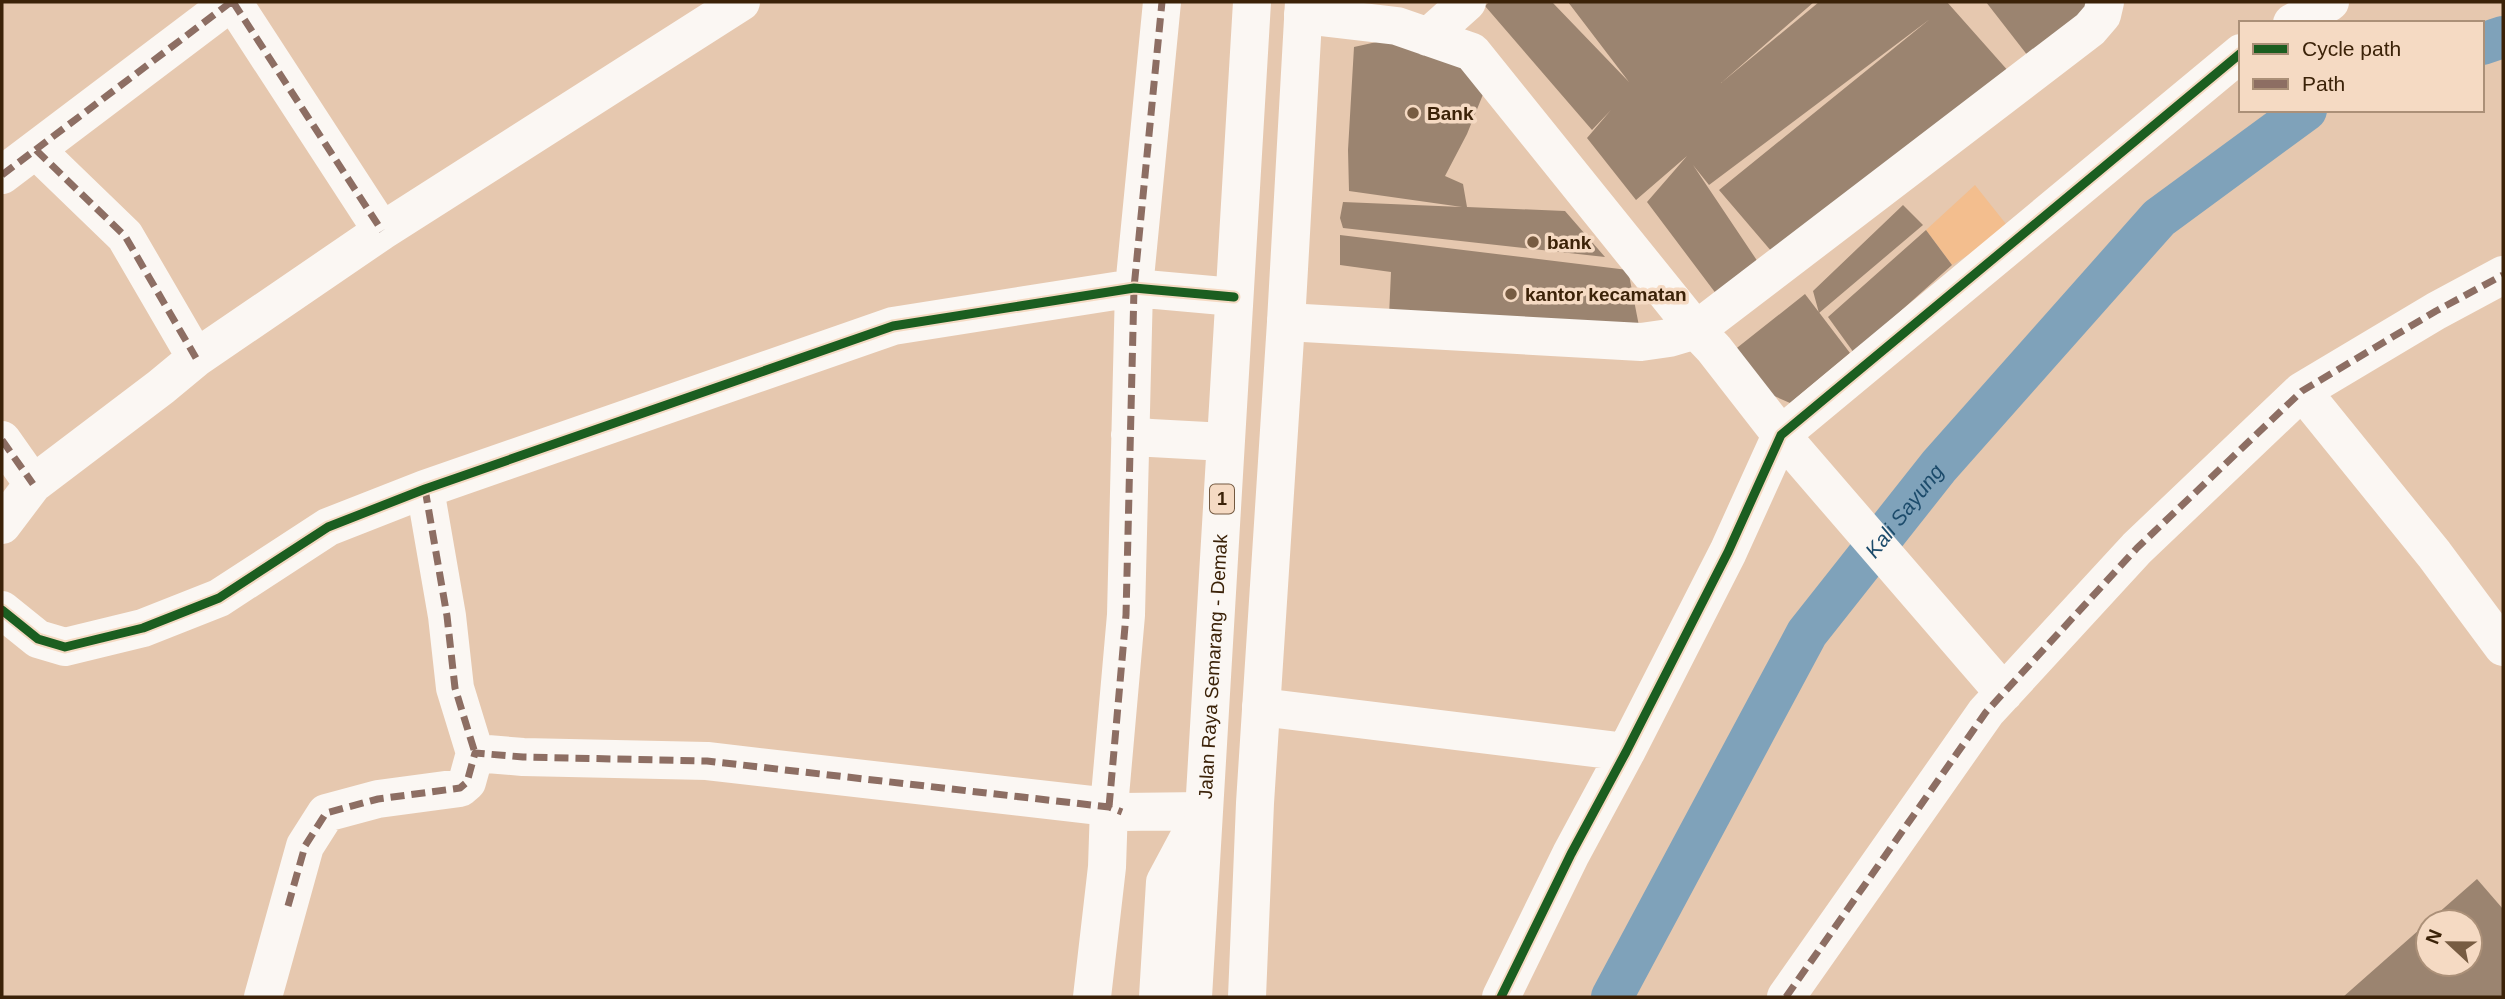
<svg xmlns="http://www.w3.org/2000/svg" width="2505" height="999" font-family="Arial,sans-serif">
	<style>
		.built { fill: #f3be8e }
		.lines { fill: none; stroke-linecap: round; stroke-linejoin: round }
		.canal { stroke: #7fa2ba; stroke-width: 42 }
		.building { fill: #9b8470 }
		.minor { stroke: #fbf7f3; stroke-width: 38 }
		.highway { stroke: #fbf7f3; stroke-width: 38 }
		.quiet { stroke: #8d6e63; stroke-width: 7; stroke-dasharray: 14 7; stroke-linecap: butt }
		.cycleway-casing { stroke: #f5dac3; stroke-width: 13 }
		.cycleway { stroke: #1b5e20; stroke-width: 9 }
		.poi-dot { fill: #775c42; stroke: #f5dac3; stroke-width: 2.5 }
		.labels { text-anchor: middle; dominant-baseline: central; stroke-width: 7; stroke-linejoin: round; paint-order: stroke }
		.shield { fill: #f5dac3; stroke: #735940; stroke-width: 2 }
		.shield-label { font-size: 18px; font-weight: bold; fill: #3b2208 }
		.poi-label { font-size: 19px; font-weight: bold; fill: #3b2208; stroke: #f5dac3; text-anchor: start }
		.street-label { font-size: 19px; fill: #3b2208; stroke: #f5dac3 }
		.water-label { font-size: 21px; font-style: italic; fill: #1c4b6b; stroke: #f5dac3 }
	</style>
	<rect width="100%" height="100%" fill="#e6c8af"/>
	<path class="built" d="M1975,185L2006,224L1994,239L1952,265L1926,230Z"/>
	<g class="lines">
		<g class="canal">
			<path d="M2482,44L2503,37"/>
			<path id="s1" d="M1612,997L1807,633L1939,466L2159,218L2306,110"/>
		</g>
	</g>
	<path class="building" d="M1489,2H1552L1629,82L1568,2H1814L1721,83L1819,2H1947L2010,73L1778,259L1719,190L1930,19L1709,185L1693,165L1762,268L1717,295L1647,202L1687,156L1636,200L1587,138L1611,110L1592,130L1485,6Z
		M1986,2H2086L2089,7L2028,56Z
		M1381,41L1459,57L1484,92L1467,134L1445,176L1463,184L1467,207L1565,211L1605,257L1343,228L1340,218L1343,202L1462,207L1349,191L1348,150L1354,47Z
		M1903,205L1923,225L1819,313L1813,291Z
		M1926,230L1952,265L1854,353L1828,317Z
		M1340,235L1628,270L1640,331L1389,316L1391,272L1340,265Z
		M1805,294L1850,353L1790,403L1756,388L1733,351Z
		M2477,879L2503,909V997H2343L2428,922V964H2470V922H2428Z"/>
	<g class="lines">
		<path class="minor" d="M233,2L382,231
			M1303,15L1397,26L1472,52L1696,330L1714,349L1781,435L2004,693
			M2292,23L2330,2
			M1428,37L1467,2
			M36,150L125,236L196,358
			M2,175L231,2
			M1286,322L1641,342L1669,338L1696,330L2090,29L2102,15L2105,2
			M2302,391L2434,554L2503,647
			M1130,435L1151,438L1225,442
			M2,440L33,484
			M425,489L447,616L455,688L475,753
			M2,525L33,484L161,387L196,358L382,231L741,2
			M2,610L38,639L65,647L143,628L219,598L328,527L425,489L893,326L1134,288L1234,297
			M1261,707L1626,752
			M263,997L305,846L326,813L378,799L460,788L467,782L475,753L523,757L707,761L1109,807L1122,812L1203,811
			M1092,997L1107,867L1109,807L1126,615L1134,288L1162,2
			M1158,997L1165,882L1203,811
			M1501,997L1571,854L1626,752L1728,552L1781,435L2241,53
			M1786,997L1986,712L2137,548L2302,391L2436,311L2503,275"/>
		<g class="highway">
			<path id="s2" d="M1193,997L1252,2"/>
			<path d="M1247,997L1255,803L1286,322L1304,2"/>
		</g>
		<path class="quiet" d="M233,2L382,231
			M36,150L125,236L196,358
			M2,175L231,2
			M2,440L33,484
			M425,489L447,616L455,688L475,753
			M1109,807L1126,615L1134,288L1162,2
			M288,906L305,846L326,813L378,799L460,788L467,782L475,753L523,757L707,761L1109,807L1122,812
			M1786,997L1986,712L2137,548L2302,391L2436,311L2503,275"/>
		<defs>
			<path id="cycleway" d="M2,610L38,639L65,647L143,628L219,598L328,527L425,489L893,326L1134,288L1234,297
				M1501,997L1571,854L1626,752L1728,552L1781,435L2241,53"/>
		</defs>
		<use href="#cycleway" class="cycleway-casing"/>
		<use href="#cycleway" class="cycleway"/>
	</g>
	<g class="poi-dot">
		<circle cx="1413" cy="113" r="7"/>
		<circle cx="1533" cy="242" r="7"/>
		<circle cx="1511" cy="294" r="7"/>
	</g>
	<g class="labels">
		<rect class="shield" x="1210" y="484.5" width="24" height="29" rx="5"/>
		<g class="shield-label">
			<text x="1222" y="499">1</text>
		</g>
		<g class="poi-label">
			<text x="1427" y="113">Bank</text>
			<text x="1547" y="242">bank</text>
			<text x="1525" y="294">kantor kecamatan</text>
		</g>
		<g class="street-label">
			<text stroke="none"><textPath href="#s2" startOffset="331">Jalan Raya Semarang - Demak</textPath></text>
		</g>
		<g class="water-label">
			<text stroke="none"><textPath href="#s1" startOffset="569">Kali Sayung</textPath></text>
		</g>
	</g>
	<rect width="2505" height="999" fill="none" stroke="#3b2208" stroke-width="7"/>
	<rect x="2239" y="21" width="245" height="91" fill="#f5dac3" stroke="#ab9078" stroke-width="2"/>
	<rect x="2253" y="44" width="35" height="10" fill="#1b5e20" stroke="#ab9078" stroke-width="2"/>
	<text x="2302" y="56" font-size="21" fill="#3b2208">Cycle path</text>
	<rect x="2253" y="79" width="35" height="10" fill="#8d6e63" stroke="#ab9078" stroke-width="2"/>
	<text x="2302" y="91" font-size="21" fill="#3b2208">Path</text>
	<g transform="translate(2449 943) rotate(292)"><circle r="33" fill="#f5dac3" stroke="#ab9078" stroke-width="2"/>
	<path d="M0-5L12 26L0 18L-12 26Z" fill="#775c42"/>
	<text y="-10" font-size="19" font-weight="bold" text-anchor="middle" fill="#3b2208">N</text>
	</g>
</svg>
